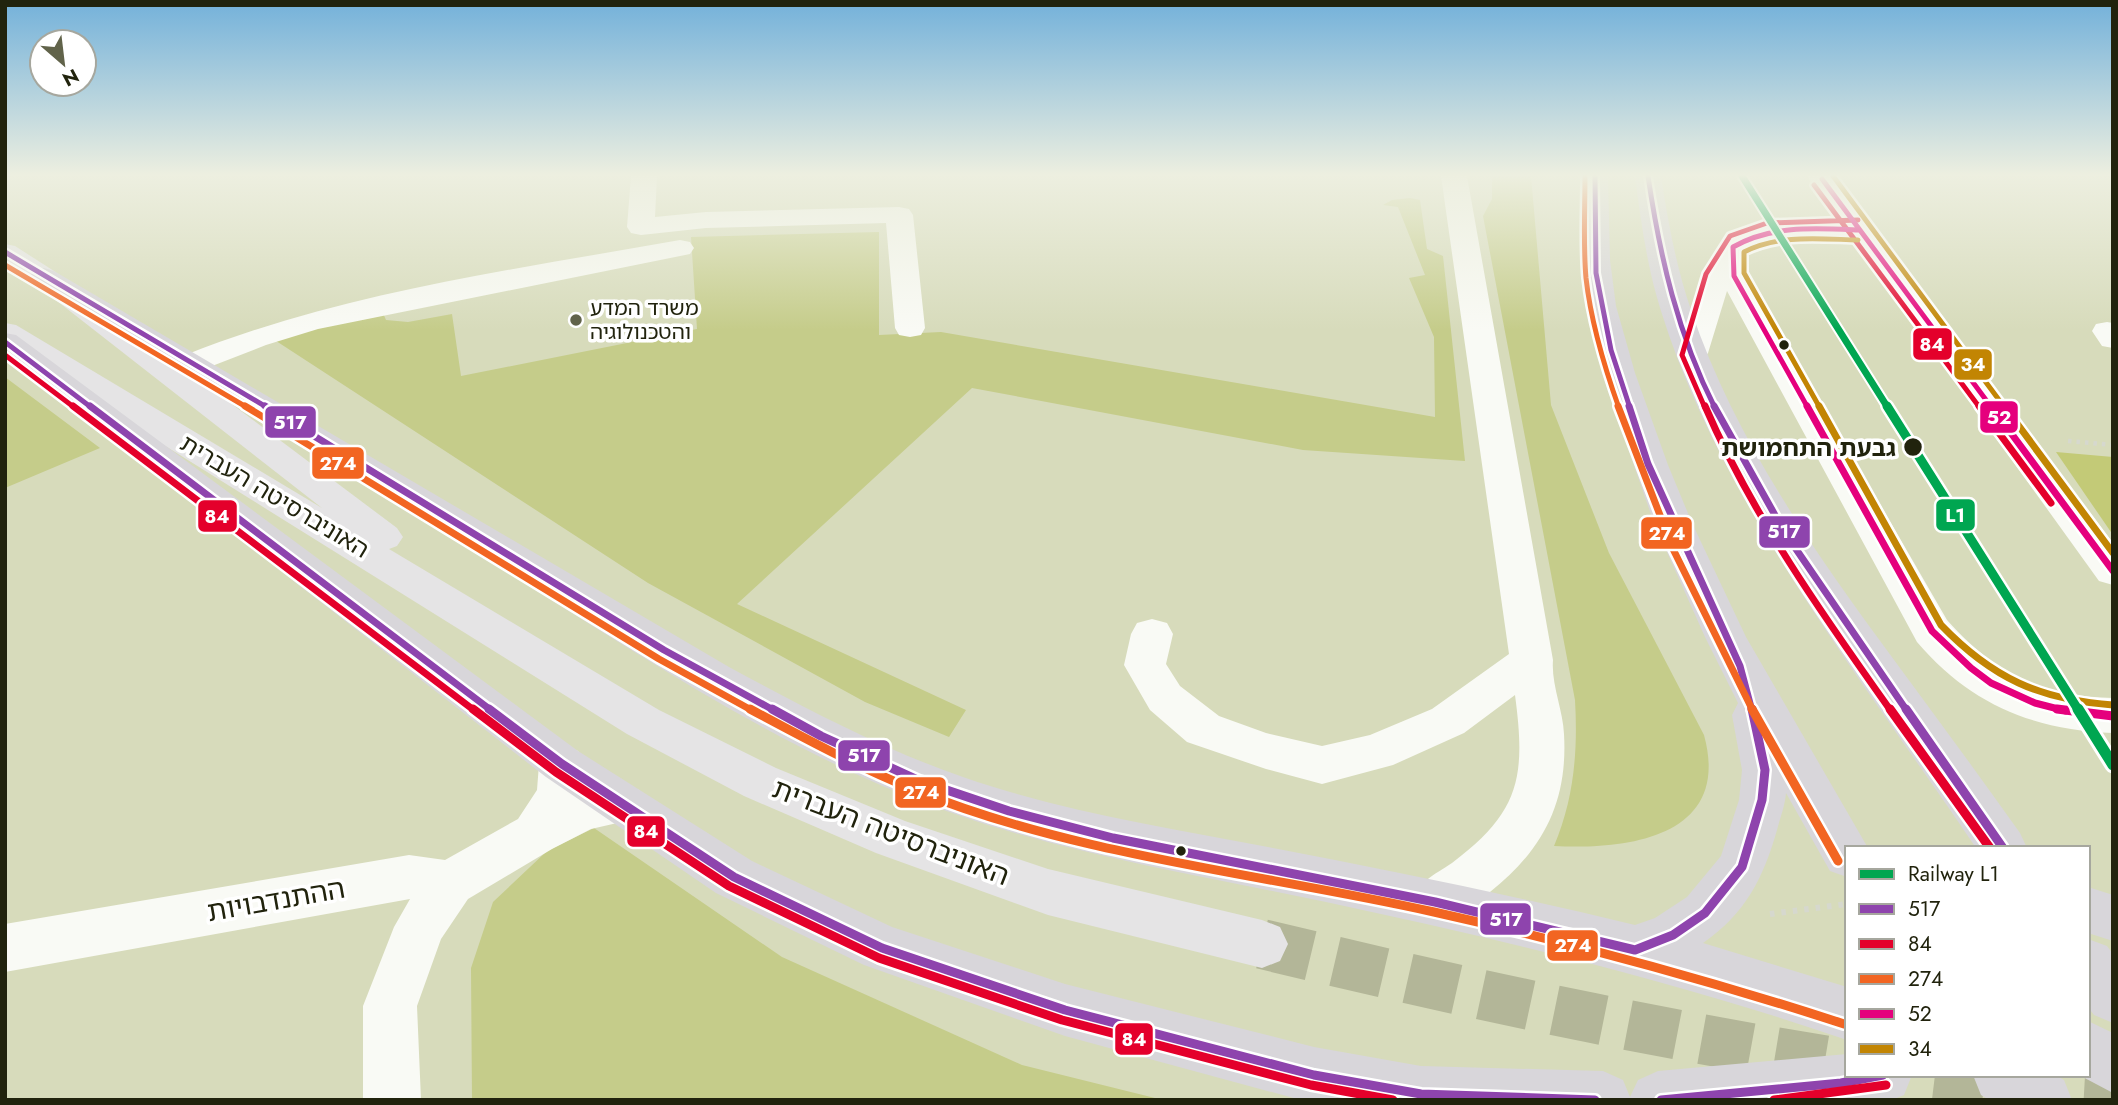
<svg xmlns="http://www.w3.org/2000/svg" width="2118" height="1105" font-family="Jost,'Noto Sans Hebrew',sans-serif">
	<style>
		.green { fill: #c5cc8a }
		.forest { fill: #c3ca77 }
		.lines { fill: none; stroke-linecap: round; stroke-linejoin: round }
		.major-tunnel { stroke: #b3b698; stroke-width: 50; stroke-dasharray: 50 25; stroke-linecap: butt }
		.path-far1 { stroke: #d6d8ce; stroke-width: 4.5; stroke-dasharray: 3.5 5; stroke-linecap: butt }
		.path { stroke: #d6d8ce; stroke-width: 6; stroke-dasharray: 4.5 7; stroke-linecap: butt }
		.minor { fill: #f9faf5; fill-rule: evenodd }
		.major { fill: #e5e4e5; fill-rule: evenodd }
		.highway { fill: #d8d6da; fill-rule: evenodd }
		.bus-1-far2-casing { stroke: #fff; stroke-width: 10 }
		.bus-1-far1-casing { stroke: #fff; stroke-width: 12 }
		.bus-1-casing { stroke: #fff; stroke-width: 14 }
		.bus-2-far2-casing { stroke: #fff; stroke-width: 10 }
		.bus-2-far1-casing { stroke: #fff; stroke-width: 12 }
		.bus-2-casing { stroke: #fff; stroke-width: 14 }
		.bus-3-far2-casing { stroke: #fff; stroke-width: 10 }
		.bus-3-far1-casing { stroke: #fff; stroke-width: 12 }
		.bus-3-casing { stroke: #fff; stroke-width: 14 }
		.bus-4-far2-casing { stroke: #fff; stroke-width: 10 }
		.bus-4-far1-casing { stroke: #fff; stroke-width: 12 }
		.bus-4-casing { stroke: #fff; stroke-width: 14 }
		.bus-5-far1-casing { stroke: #fff; stroke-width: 10 }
		.bus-5-casing { stroke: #fff; stroke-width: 12 }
		.bus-1-far2 { stroke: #8e44ad; stroke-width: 5 }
		.bus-1-far1 { stroke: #8e44ad; stroke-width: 7 }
		.bus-1 { stroke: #8e44ad; stroke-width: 9 }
		.bus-2-far2 { stroke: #e4002b; stroke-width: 5 }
		.bus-2-far1 { stroke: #e4002b; stroke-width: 7 }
		.bus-2 { stroke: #e4002b; stroke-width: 9 }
		.bus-3-far2 { stroke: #f26522; stroke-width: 5 }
		.bus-3-far1 { stroke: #f26522; stroke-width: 7 }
		.bus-3 { stroke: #f26522; stroke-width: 9 }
		.bus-4-far2 { stroke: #e5007d; stroke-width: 5 }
		.bus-4-far1 { stroke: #e5007d; stroke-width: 7 }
		.bus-4 { stroke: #e5007d; stroke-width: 9 }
		.bus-5-far1 { stroke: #c28503; stroke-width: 5 }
		.bus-5 { stroke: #c28503; stroke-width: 7 }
		.rail-1-far2-casing { stroke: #fff; stroke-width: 11 }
		.rail-1-far1-casing { stroke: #fff; stroke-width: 14 }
		.rail-1-casing { stroke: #fff; stroke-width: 17 }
		.rail-1-far2 { stroke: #00a651; stroke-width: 7 }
		.rail-1-far1 { stroke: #00a651; stroke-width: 9 }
		.rail-1 { stroke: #00a651; stroke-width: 11 }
		.poi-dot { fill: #61634a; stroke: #fff; stroke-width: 2.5 }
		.bus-dot { fill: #21230d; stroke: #fff; stroke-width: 2.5 }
		.labels { text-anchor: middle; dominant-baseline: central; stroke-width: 7; stroke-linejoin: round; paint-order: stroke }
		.far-poi-label { font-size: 21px; fill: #21230d; stroke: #fff; text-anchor: start }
		.stop-label { font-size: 24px; font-weight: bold; fill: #21230d; stroke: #fff; text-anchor: end }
		.street-label { font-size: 24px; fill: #21230d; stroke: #fff }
		.near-street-label { font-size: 28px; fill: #21230d; stroke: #fff }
		.line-badge { stroke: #fff; stroke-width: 2.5 }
		.badge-label { font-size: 19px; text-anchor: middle; font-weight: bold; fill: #fff }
	</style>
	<rect width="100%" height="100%" fill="#d7dbbb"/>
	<path class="green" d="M1492,176H1531L1551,405L1609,553L1704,735C1732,837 1628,850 1554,846C1574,799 1578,751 1575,700L1483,216L1492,199Z
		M1410,198L1420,200L1427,249L1443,256L1465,461L1303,450L972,388L737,604L966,710L949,737L865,702L648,583L270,337L383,313L386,320L408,322L452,314L461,376L697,329L691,237L879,232V335L941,332L1435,417L1434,337L1409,278L1425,275L1398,207L1383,205L1392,200Z
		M5,377L100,448L5,488Z
		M594,828L782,957L1022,1065L1163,1100H472L471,968L493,902L547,851Z"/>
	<path class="forest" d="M2056,452L2113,457V535Z"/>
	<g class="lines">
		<path class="major-tunnel" d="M1262,944C1456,991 1650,1033 1847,1064
			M1935,1075L2025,1086L2113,1091"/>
		<path class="path-far1" d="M2068,441L2113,445"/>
		<path class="path" d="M1770,914L1847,904"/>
		<path class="minor" d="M631,176H657L655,217L706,212L899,207L909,209L913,215L925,328L921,335L910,337L899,335L895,328L886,223L706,228L641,235L631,233L627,227Z
			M1441,176H1467L1553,660C1551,684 1563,710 1564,734C1568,802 1543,850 1490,892C1472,905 1456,917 1435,925L1417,918L1410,902C1420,880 1433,876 1452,863C1520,812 1526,777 1515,695L1464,733L1393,765L1322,784L1266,769L1187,742L1150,710L1124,665L1131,634L1137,623L1152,619L1167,623L1173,634L1166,664L1180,686L1219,716L1266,733L1322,746L1370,735L1432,709L1509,654Z
			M1807,176H1833L2113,543V585L2099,581L1852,238L1771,241L1747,250L1746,266L1754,286L1947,620C1995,674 2041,696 2113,698V733C2033,730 1970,704 1917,642L1727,291L1708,353L1703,360L1692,363L1681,360L1676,353L1701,278L1726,238L1768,225L1840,222Z
			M680,240L690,242L694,248L690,254L318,329L266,345L194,373L183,370L178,363L183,356C341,292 513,270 680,240Z
			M2107,322L2113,323V348L2102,346L2092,331L2096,324Z
			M562,745L578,751L585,764L584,790L622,784L639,790L646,804L639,818L591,829L552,849L468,899L441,939L417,1006L421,1100H363V1006L394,927L410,899L5,972V924L409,855L445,860L518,819L537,790L539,764L546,751Z"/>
		<path class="major" d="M5,244L15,246L54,271L397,528L403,537L397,546L389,549L659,710L776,768L905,821L1048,869L1262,920L1280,927L1288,944L1280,961L1262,968L1048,915L876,853L744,796L627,734L5,346V323L16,325L322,508L34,283L5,265Z"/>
		<path class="highway" d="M1582,176H1608L1610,260L1616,306L1635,373L1668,465L1692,523L1746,637L1868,848H1847V877L1830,871L1786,793C1785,806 1780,818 1777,830C1763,879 1745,914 1703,943L1847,987V1040C1676,981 1503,940 1326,902C1183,872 1038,850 902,794C760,736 632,650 502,569C347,472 192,375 34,283L29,277L34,271L44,268L54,271L729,667C805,708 882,749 963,777C1063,812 1169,828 1273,848C1394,871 1515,896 1635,925L1655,918L1687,897L1721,856L1739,800L1742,770L1732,715L1738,703L1705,637L1654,523L1602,373L1583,289Z
			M1635,176H1661C1668,222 1676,266 1691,310C1733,435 1809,544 1886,649C1931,710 1976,771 2020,833L2027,848H1976C1865,683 1720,502 1661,311C1647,267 1641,222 1635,176Z
			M5,333L16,335L578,751L752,861L892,927L1065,984L1314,1047L1421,1066L1603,1071L1623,1080L1630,1097L1638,1080L1658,1071L1847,1054V1075H1912L1904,1095L1892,1100H1301L1065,1036L864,965L716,893L546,777L5,357Z
			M2088,887L2113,895V941L2088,933Z
			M2088,939L2107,946L2113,954V1023L2094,1015L2088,1007Z
			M2088,1021L2113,1033V1093L2079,1075H2088Z
			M1973,1075H2056L2064,1080L2072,1100H1989L1981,1095Z"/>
		<defs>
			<path id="bus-1-far2" d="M1595,176L1596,273L1611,350L1630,408
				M1648,176C1660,257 1678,335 1715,408
				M5,252L268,408
				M5,342L92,408"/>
			<path id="bus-1-far1" d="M90,406L492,711
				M265,406L664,650L775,711
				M1629,406L1648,464L1740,666L1752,711
				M1714,406L1785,533L1907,711"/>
			<path id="bus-1" d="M489,709L562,764L734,877L882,948L1065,1010L1314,1075L1421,1094L1595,1100
				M772,709L821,736L920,781L1009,811L1113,838L1435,902L1635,950L1673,935L1705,913L1742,867L1762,800L1765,770L1752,709
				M1906,709L2003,848
				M1661,1100L1841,1083L1883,1075"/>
			<path id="bus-2-far2" d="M1814,185L1980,408
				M5,355L75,408
				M1705,408L1682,355L1706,274L1730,236L1767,223L1858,220"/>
			<path id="bus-2-far1" d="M73,406L475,711
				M1705,406C1752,515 1822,614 1891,711
				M1979,406L2051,503"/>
			<path id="bus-2" d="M473,709L556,772L729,886L879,958L1062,1020L1311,1085L1393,1100
				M1890,709L1990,848
				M1774,1100L1886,1085"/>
			<path id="bus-3-far2" d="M1585,176C1585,210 1583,244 1586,278C1591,323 1604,366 1619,408
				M5,265L248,408"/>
			<path id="bus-3-far1" d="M245,406L659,659L753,711
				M1618,406L1673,549L1753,711"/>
			<path id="bus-3" d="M750,709C804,738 858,767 915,790C1076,856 1265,874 1434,912C1573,943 1709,980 1844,1024
				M1752,709L1838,861"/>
			<path id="bus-4-far2" d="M1822,179L1992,408
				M1808,408L1734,276L1733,247C1772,225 1814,228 1858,230"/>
			<path id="bus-4-far1" d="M1807,406L1932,631L1971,668L1991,683L2035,703L2066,711
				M1991,406L2113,571"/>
			<path id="bus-4" d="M2057,709L2113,716"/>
			<path id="bus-5-far1" d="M1833,176L2005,408
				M1820,408L1744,273V252C1780,234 1819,239 1858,240"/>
			<path id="bus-5" d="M1819,406L1941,625C1992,678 2040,700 2113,705
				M2004,406L2113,553"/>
		</defs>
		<use href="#bus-1-far2" class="bus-1-far2-casing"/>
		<use href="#bus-1-far1" class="bus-1-far1-casing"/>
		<use href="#bus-1" class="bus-1-casing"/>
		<use href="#bus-2-far2" class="bus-2-far2-casing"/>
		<use href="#bus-2-far1" class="bus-2-far1-casing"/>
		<use href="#bus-2" class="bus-2-casing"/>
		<use href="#bus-3-far2" class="bus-3-far2-casing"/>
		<use href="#bus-3-far1" class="bus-3-far1-casing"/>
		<use href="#bus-3" class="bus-3-casing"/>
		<use href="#bus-4-far2" class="bus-4-far2-casing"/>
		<use href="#bus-4-far1" class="bus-4-far1-casing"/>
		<use href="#bus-4" class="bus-4-casing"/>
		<use href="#bus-5-far1" class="bus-5-far1-casing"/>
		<use href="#bus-5" class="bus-5-casing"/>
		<use href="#bus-1-far2" class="bus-1-far2"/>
		<use href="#bus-1-far1" class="bus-1-far1"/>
		<use href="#bus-1" class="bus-1"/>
		<use href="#bus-2-far2" class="bus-2-far2"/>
		<use href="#bus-2-far1" class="bus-2-far1"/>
		<use href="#bus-2" class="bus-2"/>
		<use href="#bus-3-far2" class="bus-3-far2"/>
		<use href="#bus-3-far1" class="bus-3-far1"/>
		<use href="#bus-3" class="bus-3"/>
		<use href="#bus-4-far2" class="bus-4-far2"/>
		<use href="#bus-4-far1" class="bus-4-far1"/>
		<use href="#bus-4" class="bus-4"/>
		<use href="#bus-5-far1" class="bus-5-far1"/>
		<use href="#bus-5" class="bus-5"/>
		<defs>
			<path id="rail-1-far2" d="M1742,176L1888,408"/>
			<path id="rail-1-far1" d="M1887,406L2079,711"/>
			<path id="rail-1" d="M2078,709L2113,765"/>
		</defs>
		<use href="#rail-1-far2" class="rail-1-far2-casing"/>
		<use href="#rail-1-far1" class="rail-1-far1-casing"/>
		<use href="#rail-1" class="rail-1-casing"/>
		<use href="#rail-1-far2" class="rail-1-far2"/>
		<use href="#rail-1-far1" class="rail-1-far1"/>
		<use href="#rail-1" class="rail-1"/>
	</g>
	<linearGradient id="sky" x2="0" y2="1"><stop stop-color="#73b1da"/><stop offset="0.53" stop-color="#edefe0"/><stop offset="1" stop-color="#edefe0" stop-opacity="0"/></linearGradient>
	<rect width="2118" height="330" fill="url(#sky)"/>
	<circle class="poi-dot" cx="576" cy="320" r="7"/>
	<g class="bus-dot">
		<circle cx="1784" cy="345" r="6"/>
		<circle cx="1913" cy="447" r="10"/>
		<circle cx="1181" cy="851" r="6"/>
	</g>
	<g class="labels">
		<g class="far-poi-label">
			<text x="590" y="308">משרד המדע<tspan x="590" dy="24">והטכנולוגיה</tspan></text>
		</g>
		<g class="stop-label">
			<text x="1896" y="447">גבעת התחמושת</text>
		</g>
		<g class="street-label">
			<text transform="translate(275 496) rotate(31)">האוניברסיטה העברית</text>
		</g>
		<g class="near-street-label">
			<text transform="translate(891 832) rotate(21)">האוניברסיטה העברית</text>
			<text transform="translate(276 900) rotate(-10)">ההתנדבויות</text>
		</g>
	</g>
	<g class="line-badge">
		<rect x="1912" y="327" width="41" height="34" rx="7" fill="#e4002b"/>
		<rect x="1953" y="348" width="40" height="33" rx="7" fill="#c28503"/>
		<rect x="1979" y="400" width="40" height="34" rx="7" fill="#e5007d"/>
		<rect x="264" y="405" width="53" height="34" rx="7" fill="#8e44ad"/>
		<rect x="311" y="446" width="54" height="34" rx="7" fill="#f26522"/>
		<rect x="1935" y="498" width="41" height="34" rx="7" fill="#00a651"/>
		<rect x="197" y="499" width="41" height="34" rx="7" fill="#e4002b"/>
		<rect x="1758" y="515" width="53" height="34" rx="7" fill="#8e44ad"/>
		<rect x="1640" y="516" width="53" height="34" rx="7" fill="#f26522"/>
		<rect x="837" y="739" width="54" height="33" rx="7" fill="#8e44ad"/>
		<rect x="894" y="776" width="53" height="33" rx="7" fill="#f26522"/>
		<rect x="626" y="815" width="40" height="33" rx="7" fill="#e4002b"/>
		<rect x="1479" y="902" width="53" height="34" rx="7" fill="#8e44ad"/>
		<rect x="1546" y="929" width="53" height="33" rx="7" fill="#f26522"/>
		<rect x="1114" y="1022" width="40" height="34" rx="7" fill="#e4002b"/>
	</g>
	<g class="badge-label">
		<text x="1932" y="351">84</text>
		<text x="1973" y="371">34</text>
		<text x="1999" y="424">52</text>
		<text x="290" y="429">517</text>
		<text x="338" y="470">274</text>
		<text x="1955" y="522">L1</text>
		<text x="217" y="523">84</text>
		<text x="1784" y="538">517</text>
		<text x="1667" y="540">274</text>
		<text x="864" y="762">517</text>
		<text x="921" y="799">274</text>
		<text x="646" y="838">84</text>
		<text x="1506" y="926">517</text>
		<text x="1573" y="952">274</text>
		<text x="1134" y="1046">84</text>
	</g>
	<rect width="2118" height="1105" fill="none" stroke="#21230d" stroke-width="14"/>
	<rect x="1845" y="846" width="245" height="231" fill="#ffffff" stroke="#a6a79e" stroke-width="2"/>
	<rect x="1859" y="869" width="35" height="10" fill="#00a651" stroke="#a6a79e" stroke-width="2"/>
	<text x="1908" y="881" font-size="21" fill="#21230d">Railway L1</text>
	<rect x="1859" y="904" width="35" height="10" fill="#8e44ad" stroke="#a6a79e" stroke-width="2"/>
	<text x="1908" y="916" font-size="21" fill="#21230d">517</text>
	<rect x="1859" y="939" width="35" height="10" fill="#e4002b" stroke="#a6a79e" stroke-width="2"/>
	<text x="1908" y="951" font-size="21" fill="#21230d">84</text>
	<rect x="1859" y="974" width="35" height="10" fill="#f26522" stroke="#a6a79e" stroke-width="2"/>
	<text x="1908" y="986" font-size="21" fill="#21230d">274</text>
	<rect x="1859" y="1009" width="35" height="10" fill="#e5007d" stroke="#a6a79e" stroke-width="2"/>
	<text x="1908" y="1021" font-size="21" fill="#21230d">52</text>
	<rect x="1859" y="1044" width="35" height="10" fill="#c28503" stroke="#a6a79e" stroke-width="2"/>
	<text x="1908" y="1056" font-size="21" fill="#21230d">34</text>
	<g transform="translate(63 63) rotate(152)"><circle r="33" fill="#ffffff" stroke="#a6a79e" stroke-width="2"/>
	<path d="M0-5L12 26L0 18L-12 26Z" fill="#61634a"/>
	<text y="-10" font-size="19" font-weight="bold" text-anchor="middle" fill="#21230d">N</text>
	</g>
</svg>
